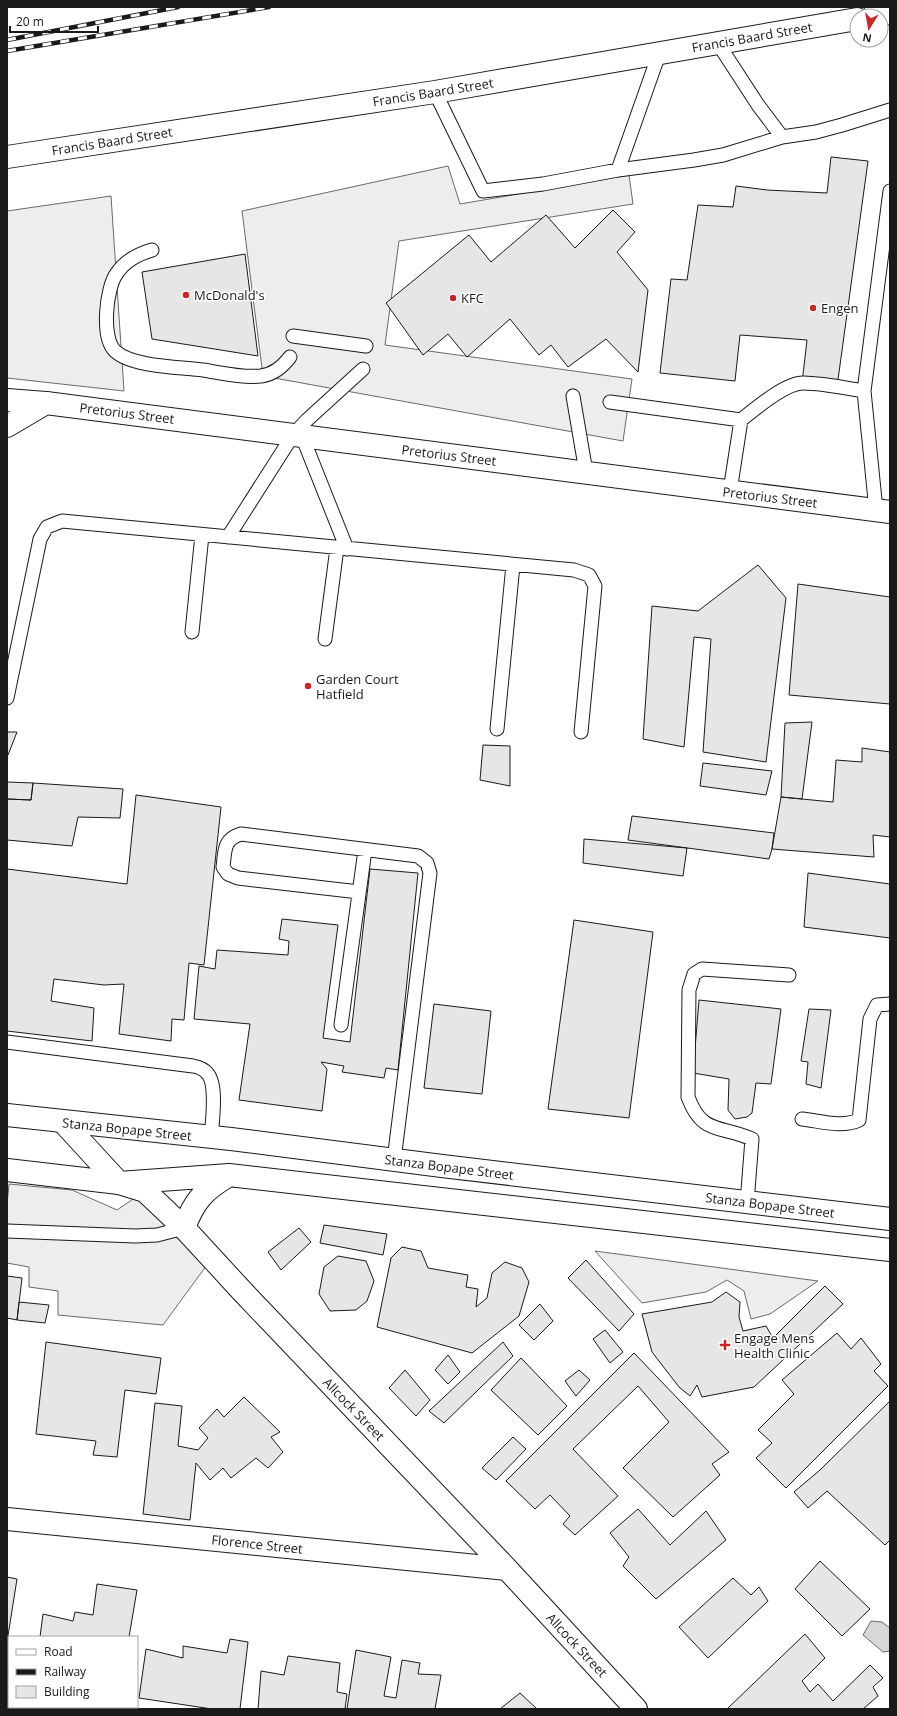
<svg xmlns="http://www.w3.org/2000/svg" width="897" height="1716" font-family="'Open Sans',sans-serif">
	<style>
		.built { fill: #ededed; stroke: #6a6a6a }
		.water { fill: #d7d7d7; stroke: #6a6a6a }
		.building { fill: #e6e6e6; stroke: #1a1a1a }
		.lines { fill: none; stroke-linecap: round; stroke-linejoin: round }
		.lane-casing { stroke: #1a1a1a; stroke-width: 15 }
		.street-casing { stroke: #1a1a1a; stroke-width: 24 }
		.secondary-casing { stroke: #1a1a1a; stroke-width: 24 }
		.primary-casing { stroke: #1a1a1a; stroke-width: 24 }
		.lane { stroke: #fff; stroke-width: 13 }
		.street { stroke: #fff; stroke-width: 22 }
		.secondary { stroke: #fff; stroke-width: 22 }
		.primary { stroke: #fff; stroke-width: 22 }
		.rail-casing { stroke: #1a1a1a; stroke-width: 4.5 }
		.rail { stroke: #fff; stroke-width: 3; stroke-dasharray: 9; stroke-linecap: butt }
		.poi-dot { fill: #c62828; stroke: #fff; stroke-width: 1.5 }
		.labels { text-anchor: middle; dominant-baseline: central; stroke-width: 3; stroke-linejoin: round; paint-order: stroke }
		.street-label { font-size: 13px; fill: #1a1a1a; stroke: #fff }
		.poi-label { font-size: 13px; fill: #1a1a1a; stroke: #fff; text-anchor: start }
	</style>
	<rect width="100%" height="100%" fill="#fff"/>
	<path class="built" d="M448,166L460,204L629,175L633,204L399,241L385,345L632,379L623,441L263,376L242,211Z
		M111,196L124,391L7,378V211Z
		M9,1184L72,1190L117,1210L145,1191L212,1258L163,1325L58,1315V1291L29,1287V1267L7,1263V1205Z
		M595,1251L818,1281L770,1314L751,1319L744,1291L727,1280L706,1292L642,1303Z"/>
	<path class="water" d="M871,1621L882,1622L890,1628V1651L883,1652L863,1635Z"/>
	<path class="building" d="M831,157L868,161L837,387L802,383L807,340L740,335L735,381L660,373L671,279L687,280L698,205L733,207L736,186L767,190L827,193Z
		M613,210L635,232L617,252L648,290L638,372L606,339L568,367L551,345L539,355L510,319L467,357L448,334L423,355L386,303L469,235L491,262L546,215L575,248Z
		M245,254L258,356L152,339L142,272Z
		M758,565L786,598L766,762L703,752L711,639L694,637L684,747L643,739L652,606L698,611Z
		M798,584L890,597V704L789,695Z
		M812,722L802,799L781,797L785,723Z
		M7,732H17L8,755H7Z
		M483,745L510,746V786L480,780Z
		M862,748L890,752V837L873,835L874,857L772,849L781,797L833,802L836,760L862,762Z
		M703,763L772,771L766,795L700,786Z
		M7,782L33,783L31,800L7,799Z
		M33,783L123,789L120,818L78,817L72,846L7,840V799L31,800Z
		M136,795L221,807L204,965L189,963L184,1020L172,1019L171,1041L119,1034L124,984L104,985L54,979L51,1001L94,1008L92,1041L7,1031V869L127,884Z
		M632,816L774,833L772,849L769,859L628,840Z
		M584,839L687,848L683,876L583,863Z
		M370,869L418,873L398,1070L386,1068L384,1078L342,1072L344,1066L321,1062L327,1069L322,1111L239,1100L250,1024L194,1019L199,966L215,969L217,950L288,955L289,941L279,939L282,919L338,925L323,1038L350,1042Z
		M808,873L890,884V938L804,927Z
		M574,920L653,932L629,1118L548,1109Z
		M699,1000L781,1009L771,1084L756,1083L752,1113L747,1117L735,1119L728,1110L729,1079L693,1073Z
		M434,1004L491,1011L482,1094L424,1088Z
		M809,1009L831,1010L821,1088L806,1084L808,1062L801,1061Z
		M324,1225L387,1234L383,1255L320,1243Z
		M299,1228L311,1242L281,1270L268,1252Z
		M402,1247L421,1251L428,1268L468,1275L466,1287L478,1289L476,1307L487,1298L492,1273L505,1262L522,1268L529,1282L519,1316L472,1353L377,1327L391,1258Z
		M338,1256L366,1261L374,1281L367,1301L356,1310L330,1311L319,1294L324,1267Z
		M586,1260L634,1314L619,1331L568,1278Z
		M7,1276L22,1278L17,1320L7,1318Z
		M825,1286L843,1304L754,1387L702,1397L697,1385L690,1396L679,1387L652,1352L642,1314L712,1302L726,1292L740,1302L739,1317L743,1331L766,1326L773,1338Z
		M19,1302L49,1305L45,1323L17,1320Z
		M540,1304L553,1321L534,1340L519,1325Z
		M605,1330L623,1352L610,1363L593,1339Z
		M837,1333L851,1349L861,1338L881,1364L874,1371L888,1386L786,1488L756,1458L772,1443L758,1430L794,1394L782,1380Z
		M46,1342L161,1358L156,1394L125,1390L117,1457L93,1455L96,1441L36,1434Z
		M503,1342L513,1356L444,1423L429,1411Z
		M634,1353L729,1452L712,1464L720,1475L673,1517L623,1468L669,1422L638,1386L573,1449L618,1496L575,1535L563,1524L570,1516L550,1495L535,1509L506,1481Z
		M448,1355L460,1372L448,1384L435,1370Z
		M521,1358L567,1406L538,1435L491,1390Z
		M405,1370L430,1400L416,1416L389,1388Z
		M579,1370L590,1380L576,1396L565,1381Z
		M244,1397L280,1432L271,1437L283,1452L268,1468L256,1458L231,1478L223,1468L210,1480L196,1463L190,1520L143,1514L155,1403L182,1406L178,1446L198,1450L208,1438L199,1428L217,1409L224,1417Z
		M890,1401V1540L885,1545L827,1491L808,1508L794,1492L820,1470Z
		M513,1437L526,1449L496,1480L482,1468Z
		M638,1509L670,1545L706,1511L726,1540L656,1599L623,1566L629,1557L610,1533Z
		M820,1561L870,1609L842,1636L795,1589Z
		M7,1577L17,1579L7,1642Z
		M733,1578L751,1595L759,1587L768,1601L708,1658L679,1627Z
		M97,1584L137,1590L129,1637H40L43,1614L73,1621L75,1612L93,1615Z
		M805,1634L825,1658L802,1681L810,1692L818,1684L833,1701L870,1665L883,1678L873,1687L878,1696L863,1709H727Z
		M230,1639L248,1642L240,1709H212L139,1698L146,1649L183,1658V1646L227,1653Z
		M356,1650L391,1657L384,1696L396,1698L402,1660L420,1663L418,1674L441,1675L435,1709H347Z
		M288,1656L340,1663L337,1692L347,1694L345,1709H258L261,1671L284,1675Z
		M520,1693L537,1709H500Z"/>
	<g class="lines">
		<defs>
			<path id="lane" d="M717,42L758,105L782,137
				M435,92L483,191L543,184L618,170L694,160L723,155L782,137L816,132L842,125L890,110
				M618,170L659,54
				M152,250C138,254 125,261 117,273C106,287 101,338 115,351C132,367 180,367 203,370C222,373 242,378 261,376C274,374 282,367 290,357
				M293,336L366,346
				M573,396L586,472
				M610,402L741,420
				M302,436L347,549
				M730,491L741,420C755,409 785,383 803,383C821,383 846,388 864,391
				M876,510L864,391L890,191
				M228,537L293,435L307,420L363,369
				M192,632L202,535
				M325,639L337,548
				M7,698L40,539L47,527L62,521L574,570L589,575L595,586L581,732
				M497,729L513,565
				M359,892L238,878L228,874L223,867C225,852 223,839 241,834L418,856L427,863L430,873L394,1160
				M341,1025L365,850
				M7,1042L193,1066C198,1067 204,1069 207,1073C218,1084 212,1123 211,1138
				M802,1119C820,1121 842,1128 859,1120L870,1019L877,1005L890,1004
				M747,1203L752,1139C720,1125 702,1135 688,1097L689,990L694,974L702,969L789,975
				M7,1231L135,1236L157,1235L184,1228"/>
			<path id="street" d="M7,426L46,403
				M63,1122L119,1183L145,1191L184,1228L242,1291L507,1569L636,1709
				M7,1519L507,1569"/>
			<path id="secondary" d="M7,1115L231,1139L442,1166L890,1219
				M7,1170L119,1183L229,1175L890,1250
				M184,1228C194,1201 204,1190 228,1176"/>
			<path id="primary" d="M873,16L890,13
				M7,157L435,92L857,19
				M7,400L46,403L890,512"/>
		</defs>
		<use href="#lane" class="lane-casing"/>
		<use href="#street" class="street-casing"/>
		<use href="#secondary" class="secondary-casing"/>
		<use href="#primary" class="primary-casing"/>
		<use href="#lane" class="lane"/>
		<use href="#street" class="street"/>
		<use href="#secondary" class="secondary"/>
		<use href="#primary" class="primary"/>
		<defs>
			<path id="rail" d="M7,40L178,7
				M7,51L269,7"/>
		</defs>
		<use href="#rail" class="rail-casing"/>
		<use href="#rail" class="rail"/>
	</g>
	<g class="poi-dot">
		<circle cx="186" cy="295" r="4"/>
		<circle cx="453" cy="298" r="4"/>
		<circle cx="813" cy="308" r="4"/>
		<circle cx="308" cy="686" r="4"/>
		<path d="M723 1339h4v4h4v4h-4v4h-4v-4h-4v-4h4z"/>
	</g>
	<g class="labels">
		<g class="street-label">
			<text transform="translate(752 37) rotate(-10)">Francis Baard Street</text>
			<text transform="translate(433 92) rotate(-9)">Francis Baard Street</text>
			<text transform="translate(112 141) rotate(-9)">Francis Baard Street</text>
			<text transform="translate(127 413) rotate(7)">Pretorius Street</text>
			<text transform="translate(449 455) rotate(7)">Pretorius Street</text>
			<text transform="translate(770 497) rotate(7)">Pretorius Street</text>
			<text transform="translate(127 1129) rotate(6)">Stanza Bopape Street</text>
			<text transform="translate(449 1167) rotate(7)">Stanza Bopape Street</text>
			<text transform="translate(770 1205) rotate(7)">Stanza Bopape Street</text>
			<text transform="translate(354 1409) rotate(46)">Allcock Street</text>
			<text transform="translate(257 1544) rotate(6)">Florence Street</text>
			<text transform="translate(577 1645) rotate(47)">Allcock Street</text>
		</g>
		<g class="poi-label">
			<text x="194" y="295">McDonald's</text>
			<text x="461" y="298">KFC</text>
			<text x="821" y="308">Engen</text>
			<text x="316" y="679">Garden Court<tspan x="316" dy="15">Hatfield</tspan></text>
			<text x="734" y="1338">Engage Mens<tspan x="734" dy="15">Health Clinic</tspan></text>
		</g>
	</g>
	<rect width="897" height="1716" fill="none" stroke="#1a1a1a" stroke-width="16"/>
	<rect x="8" y="1636" width="130" height="72" fill="#ffffff" stroke="#a3a3a3"/>
	<rect x="16" y="1649" width="20" height="6" fill="#ffffff" stroke="#a3a3a3"/>
	<text x="44" y="1656" font-size="12" fill="#1a1a1a">Road</text>
	<rect x="16" y="1669" width="20" height="6" fill="#1a1a1a" stroke="#a3a3a3"/>
	<text x="44" y="1676" font-size="12" fill="#1a1a1a">Railway</text>
	<rect x="16" y="1686" width="20" height="12" fill="#e6e6e6" stroke="#a3a3a3"/>
	<text x="44" y="1696" font-size="12" fill="#1a1a1a">Building</text>
	<g transform="translate(869 28) rotate(191)"><circle r="19" fill="#ffffff" stroke="#a3a3a3"/>
	<path d="M0-3L7 15L0 10L-7 15Z" fill="#c62828"/>
	<text y="-6" font-size="11" font-weight="bold" text-anchor="middle" fill="#1a1a1a">N</text>
	</g>
	<path d="M10 26v6h88v-6" fill="none" stroke="#1a1a1a" stroke-width="2"/>
	<text x="16" y="26" font-size="12" fill="#1a1a1a" stroke="#ffffff" stroke-width="3" paint-order="stroke">20 m</text>
</svg>
